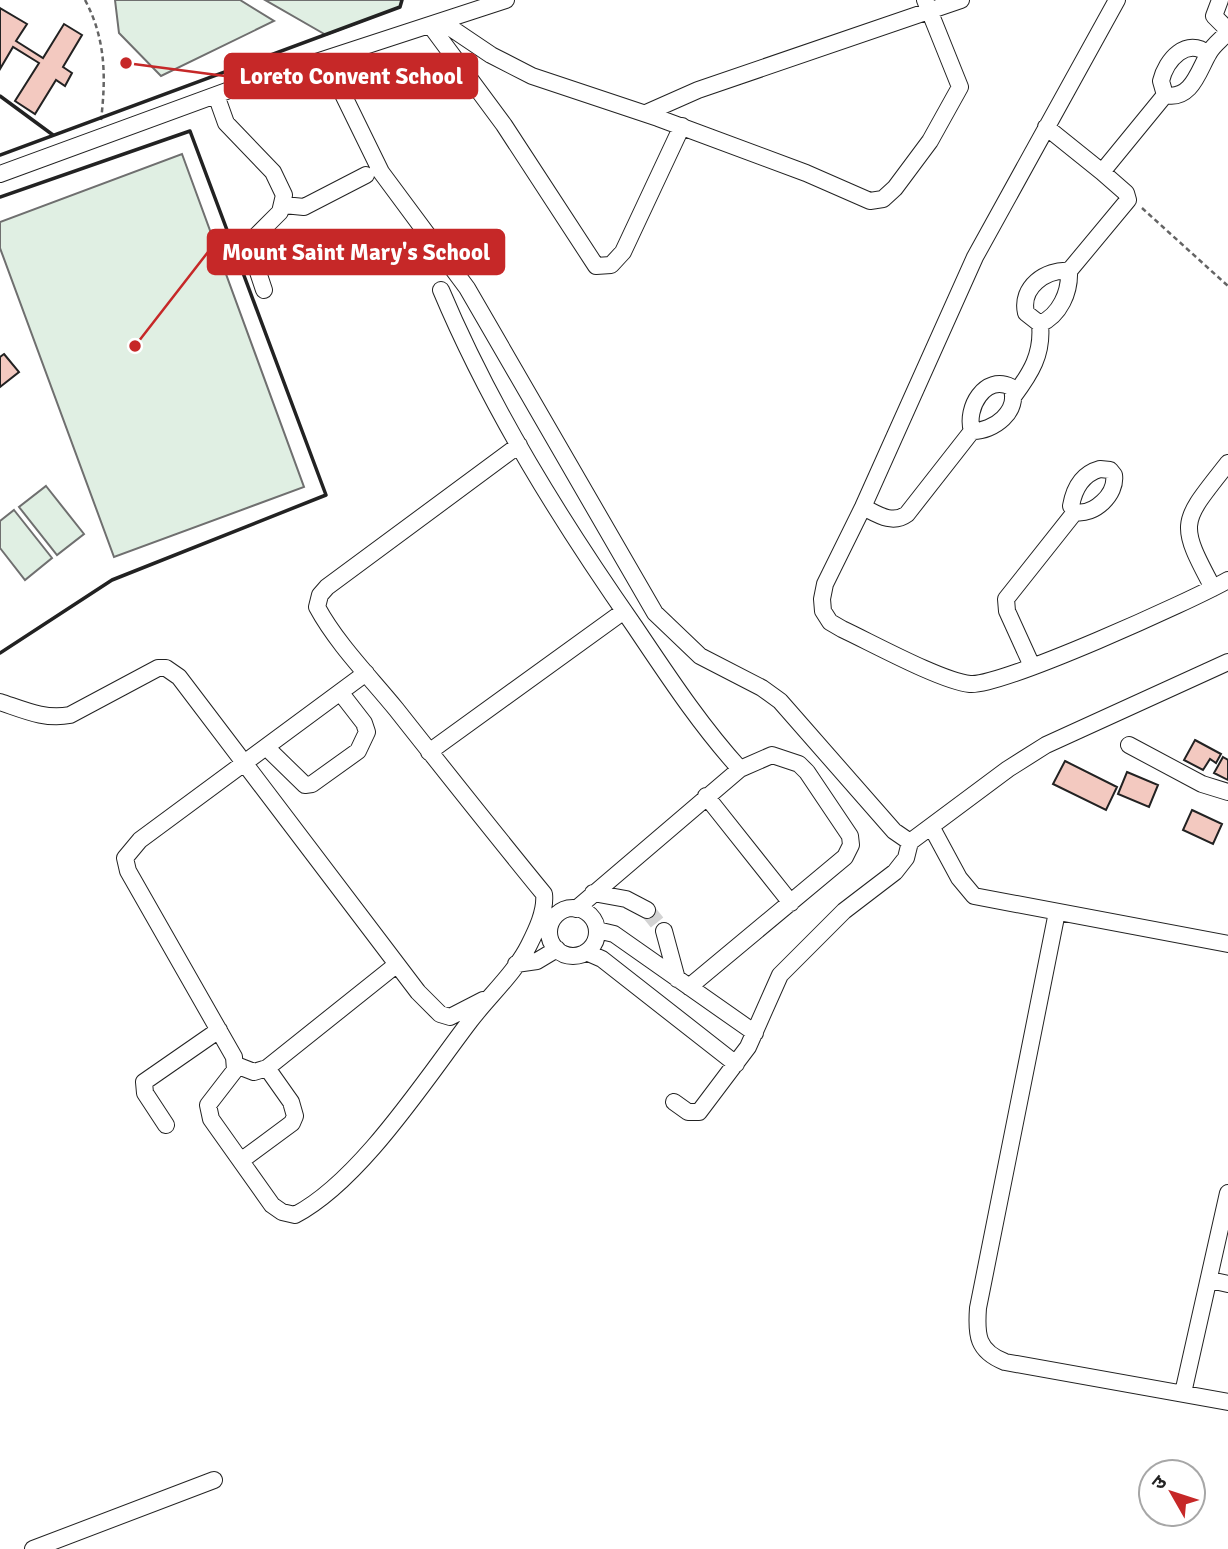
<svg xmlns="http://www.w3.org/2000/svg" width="1228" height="1549" font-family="Signika,'Noto Sans Devanagari',sans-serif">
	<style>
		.green { fill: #e0efe3; stroke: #6f6f6f; stroke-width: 2 }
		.building { fill: #f3c9c0; stroke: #222; stroke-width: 2 }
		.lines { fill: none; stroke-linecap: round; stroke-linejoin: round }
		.minor-tunnel { stroke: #d3d3d3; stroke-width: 16; stroke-dasharray: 16 8; stroke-linecap: butt }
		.minor-casing { stroke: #222; stroke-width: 18 }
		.path { stroke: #646464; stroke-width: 2.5; stroke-dasharray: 5 3.5; stroke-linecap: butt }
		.minor { stroke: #fff; stroke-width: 16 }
		.wall { stroke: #222; stroke-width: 3.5 }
		.leader { fill: none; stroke: #c62828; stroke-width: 2.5 }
		.callout-dot { fill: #c62828; stroke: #fff; stroke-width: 2.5 }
		.callout { fill: #c62828; stroke: #c62828; stroke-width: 2.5 }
		.callout-label { font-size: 23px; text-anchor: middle; font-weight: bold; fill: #fff }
	</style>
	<rect width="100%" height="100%" fill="#fff"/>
	<path class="green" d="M115,0H240L274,21L161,76L119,33Z
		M265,0H402L400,7L326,35Z
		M182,154L304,487L114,557L0,248V222Z
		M46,486L84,534L57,555L19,507Z
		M14,510L52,558L25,580L0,548V521Z"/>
	<path class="building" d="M0,8L27,24L16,41L43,58L64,24L82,35L63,67L72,73L65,86L56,80L35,114L15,101L39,63L13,47L0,69Z
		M4,354L19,372L0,387V357Z
		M1195,740L1221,754L1216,763L1210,759L1203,770L1184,760Z
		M1223,757L1228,760V780L1214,773Z
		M1065,761L1117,787L1106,810L1053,784Z
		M1127,772L1158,785L1149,807L1118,794Z
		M1192,810L1222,824L1213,844L1183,830Z"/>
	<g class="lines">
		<path class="minor-tunnel" d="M647,910L664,931"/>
		<defs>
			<path id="minor" d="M1117,0L975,257L863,507L825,584L822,599L823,611L830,622L842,629C872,643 941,681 970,684C1001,687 1193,600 1228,580
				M1220,0L1214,16L1228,30
				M442,22L491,55L532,76L658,118L806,173L870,201L883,199L895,188L930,141L960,87L925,0
				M430,25L504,125L596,266L611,265L623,252L682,126
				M316,62L506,0
				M216,95L226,123L273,172L284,195L280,212L254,238L250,248L264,290
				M1165,95C1192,101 1199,69 1209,53C1213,45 1222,39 1228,32
				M1165,95L1161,81C1166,60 1187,36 1208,54
				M646,113L698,90L961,0
				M1046,127L1102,172L1165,95
				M0,174L284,70L306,63L324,64L335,78L381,172L467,288L655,613L700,656L762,688L780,701L894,831L910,842L1008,769L1046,745L1228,662
				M284,205L304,207L366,175
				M441,290C491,409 561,521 635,627C668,676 700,725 740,769L772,755L799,764L807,772L850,836L851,845L845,857L689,987
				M1040,324L1026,313C1020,287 1046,269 1069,271L1128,200L1126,193L1102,172
				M1040,324C1060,315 1070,292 1069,271
				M1013,397C1031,373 1043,354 1040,324
				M1100,469L1110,470L1114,475C1117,494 1094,516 1075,512L1071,506C1074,489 1082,474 1100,469Z
				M863,507C877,514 892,525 907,514L972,431C965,408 985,374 1011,387C1021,411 993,432 972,431
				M1213,588C1177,521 1181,523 1228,463
				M1032,666L1007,611L1006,599L1075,512
				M366,673L140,840L125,858L128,871L234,1057L235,1070L208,1105L211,1119L272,1205L282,1212L295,1215C360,1181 425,1080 470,1021C489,996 515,973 529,945C536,931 546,911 544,894C494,833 445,771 396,709C370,677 337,644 317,607L320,595L327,587L519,445
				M0,702C24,710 45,720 70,715L158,668H166L179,677L418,992L440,1014L450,1017L483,1000
				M1129,745L1202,784L1228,792
				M267,748L305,785L312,784L358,751L367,732L364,723L340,692
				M429,752L624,611
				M706,796L791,903
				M932,828L959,878L974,896L1228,944
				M593,893L626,899L647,910
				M549 932a24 24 0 1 1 48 0a24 24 0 1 1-48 0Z
				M576,909L740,769
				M1057,912L978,1308C976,1335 977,1351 1005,1362L1228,1402
				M597,930L614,934L755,1033
				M664,931L677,979
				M586,952L602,959L736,1064
				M516,964L537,961L557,949
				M236,1065L254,1072L267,1068L396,965
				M674,1102L688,1112H699L748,1047L780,975L844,911L895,872L906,858L910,842
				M166,1125L145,1093L144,1082L219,1030
				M242,1160L292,1123L295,1116L291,1102L267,1068
				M1210,1280L1228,1284
				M1183,1393L1228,1193
				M33,1549L214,1480"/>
		</defs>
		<use href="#minor" class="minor-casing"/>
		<path class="path" d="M85,0C106,39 106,78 101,120
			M1142,208L1228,286"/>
		<use href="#minor" class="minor"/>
		<path class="wall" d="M0,96L53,135
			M0,155L400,7L402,0
			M0,197L190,131L326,495L112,580L0,653"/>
	</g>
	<path class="leader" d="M126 63L225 76M135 346L208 252"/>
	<g class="callout-dot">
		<circle cx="126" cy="63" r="7"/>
		<circle cx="135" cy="346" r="7"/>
	</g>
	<g class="callout">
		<rect x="225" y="54" width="252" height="44" rx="7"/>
		<rect x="208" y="230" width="296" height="44" rx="7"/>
	</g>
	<g class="callout-label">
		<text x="351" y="84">Loreto Convent School</text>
		<text x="356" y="260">Mount Saint Mary's School</text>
	</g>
	<g transform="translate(1172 1493) rotate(309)"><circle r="33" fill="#ffffff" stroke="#a7a7a7" stroke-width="2"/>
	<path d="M0-5L12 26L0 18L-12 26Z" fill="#c62828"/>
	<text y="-10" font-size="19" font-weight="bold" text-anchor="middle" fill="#222222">उ</text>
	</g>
</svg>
